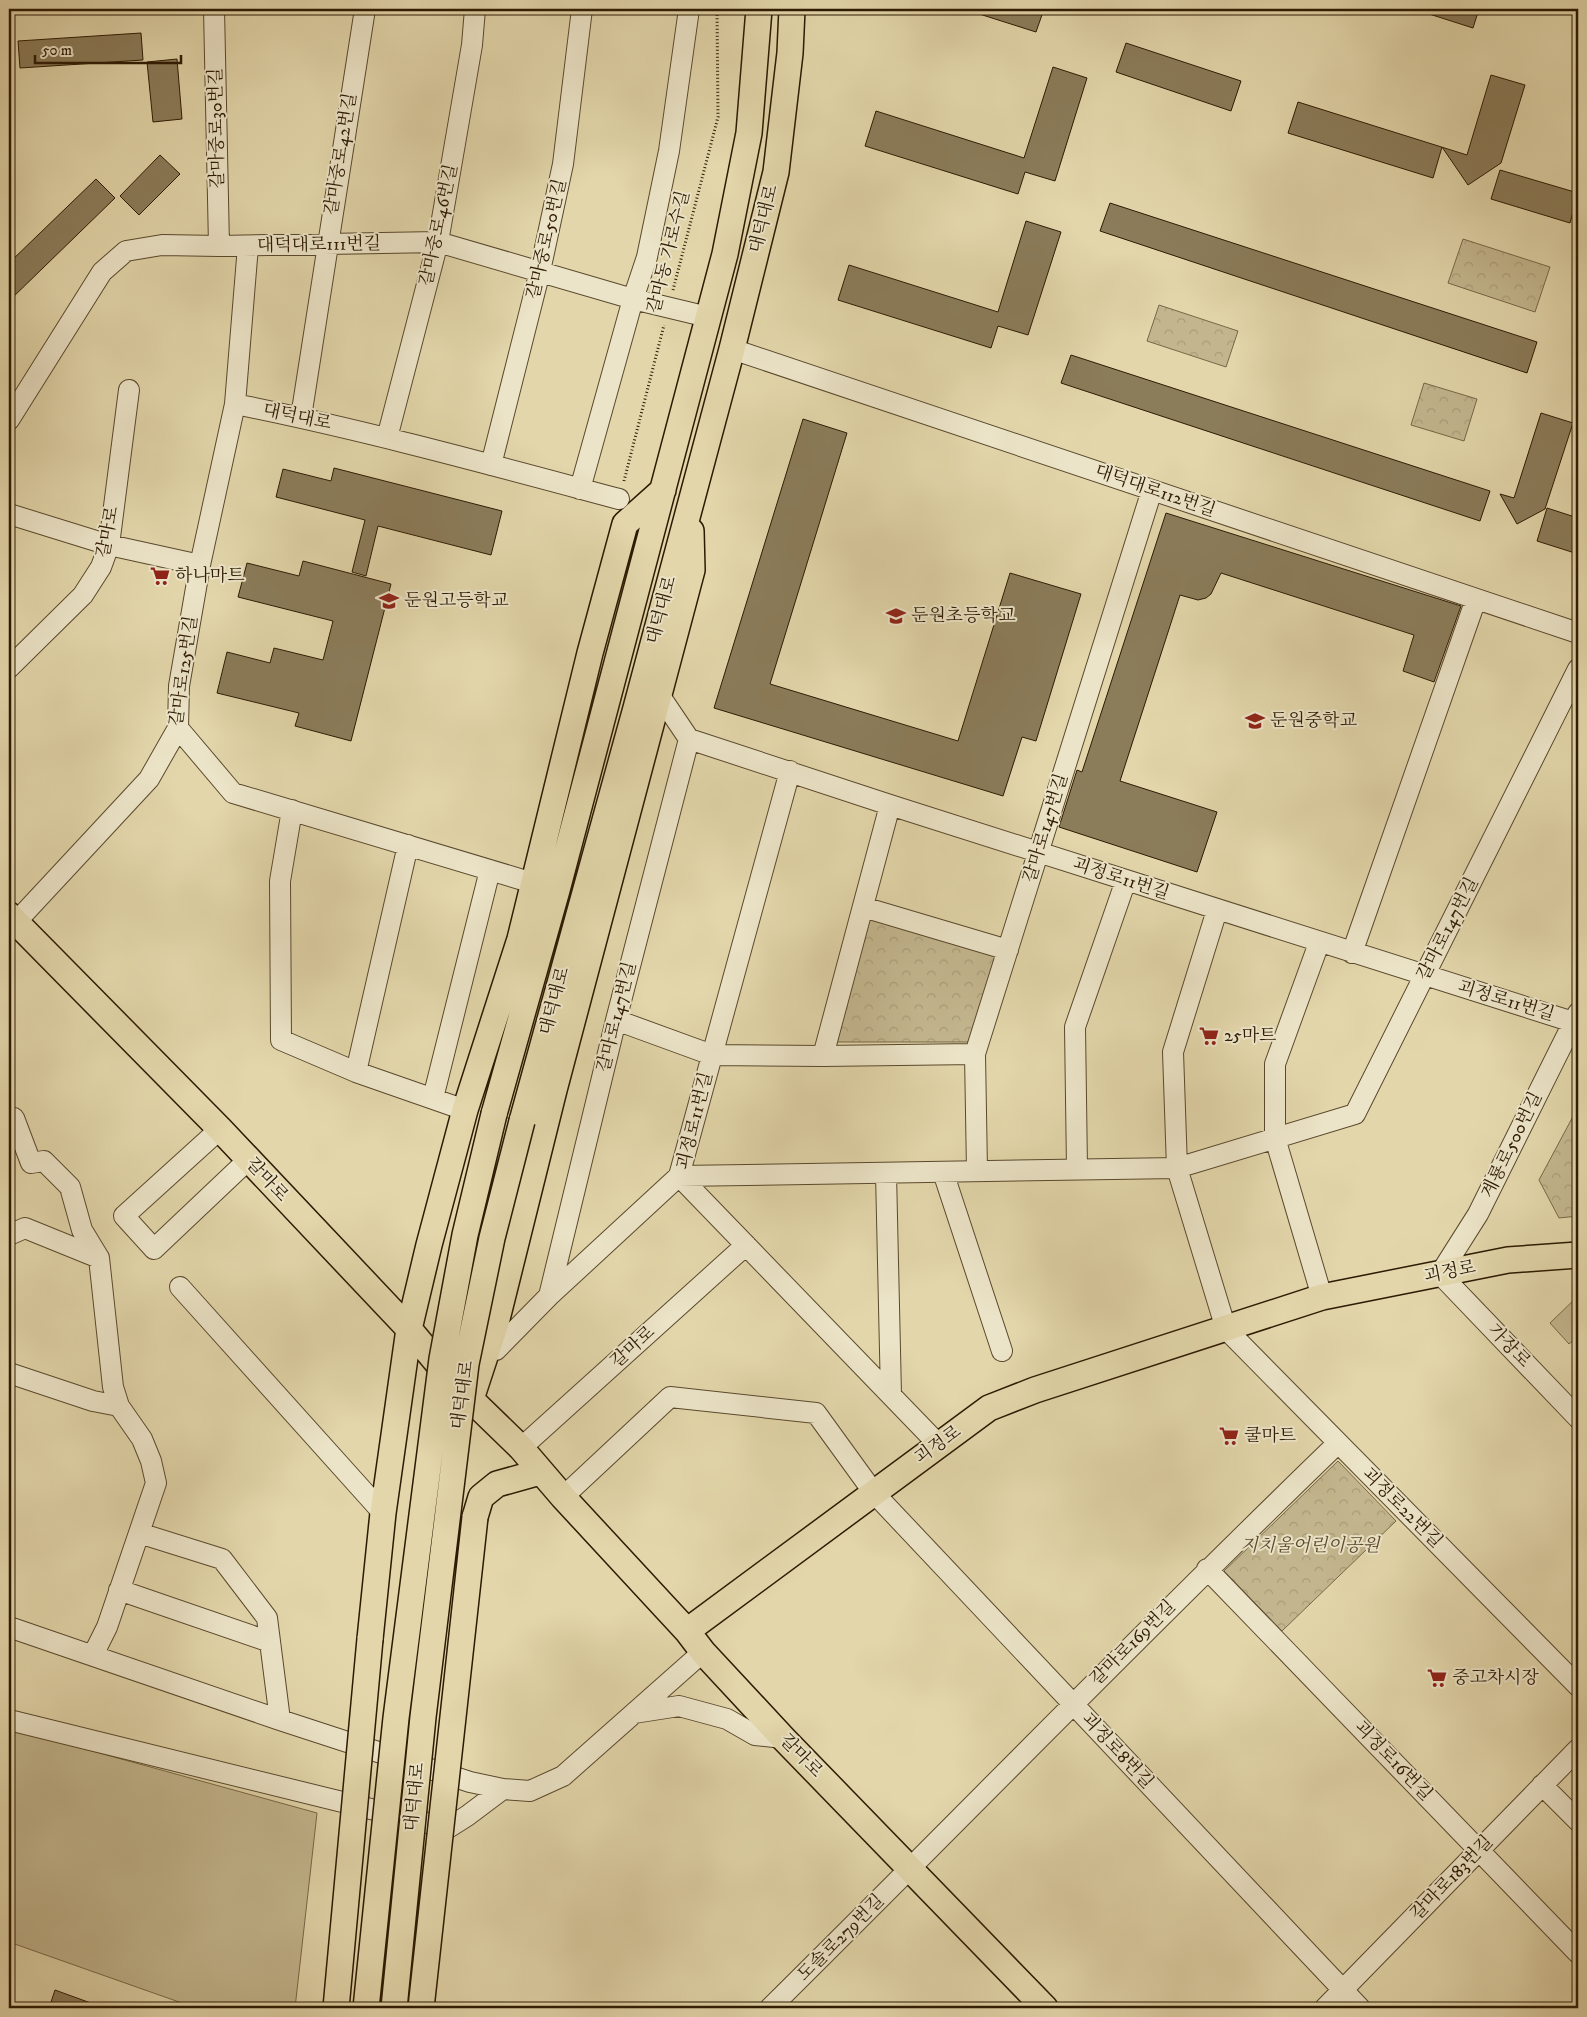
<svg xmlns="http://www.w3.org/2000/svg" width="1587" height="2017" font-family="'IM FELL DW Pica','Noto Serif KR',serif">
	<style>
		.green { fill: #c3b68e; stroke: #786848 }
		.forest { fill: url(#forest-crowns); stroke: #786848 }
		.building { fill: #8b7c5a; stroke: #2d1a03 }
		.lines { fill: none; stroke-linecap: round; stroke-linejoin: round }
		.minor-casing { stroke: #5a492d; stroke-width: 22 }
		.major-casing { stroke: #2d1a03; stroke-width: 28 }
		.path { stroke: #2d1a03; stroke-width: 3; stroke-dasharray: 1 2.5; stroke-linecap: butt }
		.minor { stroke: #ece4c8; stroke-width: 20 }
		.major { stroke: #e2d6aa; stroke-width: 25 }
		.major-bridge-casing { stroke: #2d1a03; stroke-width: 28; stroke-linecap: butt }
		.major-bridge { stroke: #e2d6aa; stroke-width: 25 }
		.labels { text-anchor: middle; dominant-baseline: central; stroke-width: 4; stroke-linejoin: round; paint-order: stroke }
		.street-label { font-size: 18px; fill: #2d1a03; stroke: #ece4c8 }
		.poi-label { font-size: 18px; fill: #2d1a03; stroke: #ece4c8; text-anchor: start }
		.park-label { font-size: 18px; font-style: italic; fill: #5a492d; stroke: #ece4c8 }
	</style>
	<defs>
		<pattern id="forest-crowns" width="20" height="18" patternUnits="userSpaceOnUse" patternTransform="scale(1.25)"><rect width="20" height="18" fill="#c3b68e"/><path d="M2 6a3 3 0 1 1 6 0M12 15a3 3 0 1 1 6 0" fill="none" stroke="#a89c79"/></pattern>
	</defs>
	<rect width="100%" height="100%" fill="#e2d6aa"/>
	<filter id="stains"><feTurbulence type="fractalNoise" baseFrequency=".004" numOctaves="4"/><feColorMatrix values="0 0 0 0 .2 0 0 0 0 .09 0 0 0 0 .02 0 0 0 .5 -.17"/></filter>
	<radialGradient id="worn" r=".72"><stop offset=".6" stop-color="#630" stop-opacity="0"/><stop offset="1" stop-color="#630" stop-opacity=".3"/></radialGradient>
	<path class="green" d="M1578,1296V1336L1569,1344L1550,1323Z
		M9,1728L317,1813L295,2008H196L9,1942Z"/>
	<path class="forest" d="M1463,239L1550,267L1535,312L1448,283Z
		M1159,305L1238,331L1226,367L1147,341Z
		M1424,383L1477,399L1464,441L1411,425Z
		M868,919L996,956L971,1042H833Z
		M1578,1107V1216L1559,1218L1539,1180Z
		M1338,1461L1396,1521L1282,1631L1224,1571Z"/>
	<path class="building" d="M974,9H1044L1036,32L973,12Z
		M1424,9H1479L1473,28L1423,12Z
		M141,33L143,60L20,68L18,41Z
		M1126,43L1241,81L1231,111L1116,72Z
		M177,59L182,119L153,122L147,62Z
		M1053,67L1087,78L1055,181L1025,172L1018,194L865,146L876,111L1024,158Z
		M1491,75L1525,85L1501,163L1468,185L1442,147L1433,178L1288,133L1298,102L1467,155Z
		M160,155L180,174L139,215L120,196Z
		M1500,170L1578,193L1570,223L1491,199Z
		M96,179L115,198L9,301V263Z
		M1110,203L1537,342L1527,373L1100,231Z
		M1026,221L1061,232L1028,335L998,326L991,348L838,300L849,265L998,312Z
		M1071,355L1490,491L1480,521L1061,383Z
		M1541,413L1573,423L1545,509L1517,524L1500,494L1514,498Z
		M803,419L847,433L770,684L958,741L1010,573L1081,594L1036,741L1022,737L1003,796L714,708Z
		M334,468L502,511L491,555L378,526L366,576L352,572L365,520L276,497L283,469L331,481Z
		M1547,508L1578,518V554L1537,541Z
		M1166,513L1461,606L1434,682L1403,671L1414,635L1221,573L1211,594L1206,598L1198,600L1180,595L1120,781L1217,812L1197,872L1059,827L1077,770L1082,772Z
		M303,561L391,584L351,741L295,726L299,713L217,693L227,652L270,663L274,648L323,660L333,621L238,597L247,563L299,576Z
		M55,1990L99,2006V2008H49Z"/>
	<g class="lines">
		<defs>
			<path id="minor" d="M214,9L219,246
				M732,349L1578,633
				M235,404C365,430 492,465 619,499
				M301,417L365,9
				M9,420L102,272L126,251L162,245L219,246L438,242L633,299L708,317
				M387,438L438,242L472,45L475,9
				M491,465L540,271L563,164L582,9
				M580,489L633,299L647,257L669,151L689,9
				M9,514L109,545L200,565
				M9,668L83,595L101,567L109,545L129,390
				M660,696L689,739L890,805L1573,1022
				M178,728L233,793L533,883
				M790,771L679,1176L938,1444
				M292,810L280,881L281,1040L356,1072L465,1110
				M863,907L1008,950
				M1217,910L1173,1052L1177,1168L1226,1329L1578,1686
				M16,922L149,779L178,728L179,686L200,565L235,404L248,246
				M1319,943L1275,1064V1138L1322,1297
				M1352,953L1476,599
				M1578,1013L1478,1214L1440,1274L1578,1418
				M616,1020L712,1055L823,1056L975,1054
				M823,1056L890,805
				M356,1072L408,845
				M433,1098L490,870
				M14,1118L31,1163L44,1161L70,1187L82,1230L99,1258
				M220,1129L124,1216L154,1249L248,1160
				M1077,1169L1075,1027L1126,880
				M977,1171L975,1054L1152,490
				M943,1172L1002,1351
				M886,1173L891,1395
				M9,1235L25,1228L99,1258L113,1387L119,1406L142,1439L151,1461L156,1483L107,1627L93,1655
				M180,1287L383,1513
				M549,1296L616,1020L689,739
				M496,1350L549,1296L679,1176L1177,1168L1355,1114L1578,669
				M9,1373L93,1401L119,1406
				M521,1448L746,1245
				M563,1497L670,1397L816,1413L874,1493L1360,2008
				M139,1533L222,1559L267,1618L280,1720
				M1207,1569L1578,1953
				M119,1590L270,1642
				M9,1627L280,1720L470,1782L503,1789L530,1791L563,1776L703,1652
				M634,1713L679,1706L727,1719L755,1735L783,1738
				M9,1720L448,1828L467,1816L503,1789
				M1542,1785L1578,1821
				M770,2008C960,1820 1146,1628 1338,1443
				M1325,2008L1578,1749"/>
			<path id="major" d="M9,915L220,1129L409,1329L454,1383L521,1448L563,1497L687,1631L703,1652L783,1738L1045,2008
				M494,1114L557,890L725,254L749,133L759,9
				M522,1121L636,708L732,349L776,172L790,53L792,9
				M471,1399L496,1323L554,1090L692,570L691,531
				M475,1517L481,1497L497,1484L540,1472
				M687,1631L989,1408L1035,1390L1322,1297L1508,1260L1578,1255
				M370,1639L383,1513L409,1329L429,1245L465,1110L520,939L590,653L625,524L663,490"/>
		</defs>
		<use href="#minor" class="minor-casing"/>
		<use href="#major" class="major-casing"/>
		<path class="path" d="M673,290L718,117L717,9
			M624,481L664,325"/>
		<use href="#minor" class="minor"/>
		<use href="#major" class="major"/>
		<defs>
			<path id="major-bridge" d="M336,2008L370,1639
				M366,2008L396,1718L442,1359L465,1235L494,1114
				M394,2008L423,1717L466,1364L492,1238L522,1121
				M421,2008L475,1517"/>
		</defs>
		<use href="#major-bridge" class="major-bridge-casing"/>
		<use href="#major-bridge" class="major-bridge"/>
	</g>
	<defs>
		<symbol id="supermarket-bare" viewBox="-9 -9 18 18"><path d="M-6-5.5h2.5l.6 2H6L4.5 2H-2.5L-4.4-4H-6ZM-1.5 3.2a1.3 1.3 0 1 0 .1 0ZM3 3.2a1.3 1.3 0 1 0 .1 0Z" fill="#8f2418" stroke="#ece4c8" stroke-width="2.5" paint-order="stroke"/></symbol>
		<symbol id="school-bare" viewBox="-9 -9 18 18"><path d="M0-5L7-2L0 1L-7-2ZM-4 1L0 2.5L4 1V4Q0 6-4 4Z" fill="#8f2418" stroke="#ece4c8" stroke-width="2.5" paint-order="stroke"/></symbol>
	</defs>
	<g fill-rule="evenodd">
		<use href="#supermarket-bare" x="146" y="562" width="28" height="28"/>
		<use href="#school-bare" x="375" y="587" width="28" height="28"/>
		<use href="#school-bare" x="882" y="602" width="28" height="28"/>
		<use href="#school-bare" x="1241" y="707" width="28" height="28"/>
		<use href="#supermarket-bare" x="1195" y="1022" width="28" height="28"/>
		<use href="#supermarket-bare" x="1215" y="1422" width="28" height="28"/>
		<use href="#supermarket-bare" x="1423" y="1664" width="28" height="28"/>
	</g>
	<g class="labels">
		<g class="street-label">
			<text transform="translate(217 128) rotate(-91)">갈마중로30번길</text>
			<text transform="translate(341 154) rotate(-81)">갈마중로42번길</text>
			<text transform="translate(764 219) rotate(-76)">대덕대로</text>
			<text transform="translate(439 225) rotate(-78)">갈마중로46번길</text>
			<text transform="translate(547 239) rotate(-77)">갈마중로50번길</text>
			<text transform="translate(319 245) rotate(-1)">대덕대로111번길</text>
			<text transform="translate(669 252) rotate(-76)">갈마동 가로수길</text>
			<text transform="translate(297 417) rotate(12)">대덕대로</text>
			<text transform="translate(1155 491) rotate(19)">대덕대로112번길</text>
			<text transform="translate(108 532) rotate(-79)">갈마로</text>
			<text transform="translate(662 610) rotate(-75)">대덕대로</text>
			<text transform="translate(184 671) rotate(-82)">갈마로125번길</text>
			<text transform="translate(1046 828) rotate(-73)">갈마로147번길</text>
			<text transform="translate(1121 879) rotate(18)">괴정로11번길</text>
			<text transform="translate(1448 929) rotate(-63)">갈마로147번길</text>
			<text transform="translate(555 1001) rotate(-75)">대덕대로</text>
			<text transform="translate(1506 1001) rotate(17)">괴정로11번길</text>
			<text transform="translate(617 1017) rotate(-76)">갈마로147번길</text>
			<text transform="translate(695 1121) rotate(-76)">괴정로11번길</text>
			<text transform="translate(1512 1145) rotate(-64)">계룡로500번길</text>
			<text transform="translate(267 1180) rotate(47)">갈마로</text>
			<text transform="translate(1450 1272) rotate(-11)">괴정로</text>
			<text transform="translate(1509 1346) rotate(46)">가장로</text>
			<text transform="translate(633 1347) rotate(-42)">갈마로</text>
			<text transform="translate(463 1395) rotate(-82)">대덕대로</text>
			<text transform="translate(938 1445) rotate(-36)">괴정로</text>
			<text transform="translate(1402 1508) rotate(45)">괴정로22번길</text>
			<text transform="translate(1133 1643) rotate(-45)">갈마로169번길</text>
			<text transform="translate(1117 1751) rotate(47)">괴정로8번길</text>
			<text transform="translate(801 1756) rotate(46)">갈마로</text>
			<text transform="translate(1393 1761) rotate(46)">괴정로16번길</text>
			<text transform="translate(415 1797) rotate(-84)">대덕대로</text>
			<text transform="translate(1452 1878) rotate(-46)">갈마로183번길</text>
			<text transform="translate(841 1938) rotate(-45)">도솔로279번길</text>
		</g>
		<g class="poi-label">
			<text x="175" y="576">하나마트</text>
			<text x="404" y="601">둔원고등학교</text>
			<text x="911" y="616">둔원초등학교</text>
			<text x="1270" y="721">둔원중학교</text>
			<text x="1224" y="1036">25마트</text>
			<text x="1244" y="1436">쿨마트</text>
			<text x="1452" y="1678">중고차시장</text>
		</g>
		<g class="park-label">
			<text x="1310" y="1546">지치울어린이공원</text>
		</g>
	</g>
	<rect width="1587" height="2017" fill="none" stroke="#e2d6aa" stroke-width="30"/>
	<rect x="10" y="10" width="1567" height="1997" fill="none" stroke="#2d1a03" stroke-width="2.5"/>
	<rect x="15" y="15" width="1557" height="1987" fill="none" stroke="#2d1a03"/>
	<path d="M35 55v8h146v-8" fill="none" stroke="#2d1a03" stroke-width="2.5"/>
	<text x="42" y="55" font-size="15" fill="#2d1a03" stroke="#ece4c8" stroke-width="4" paint-order="stroke">50 m</text>
	<rect width="100%" height="100%" filter="url(#stains)"/>
	<rect width="100%" height="100%" fill="url(#worn)"/>
</svg>
